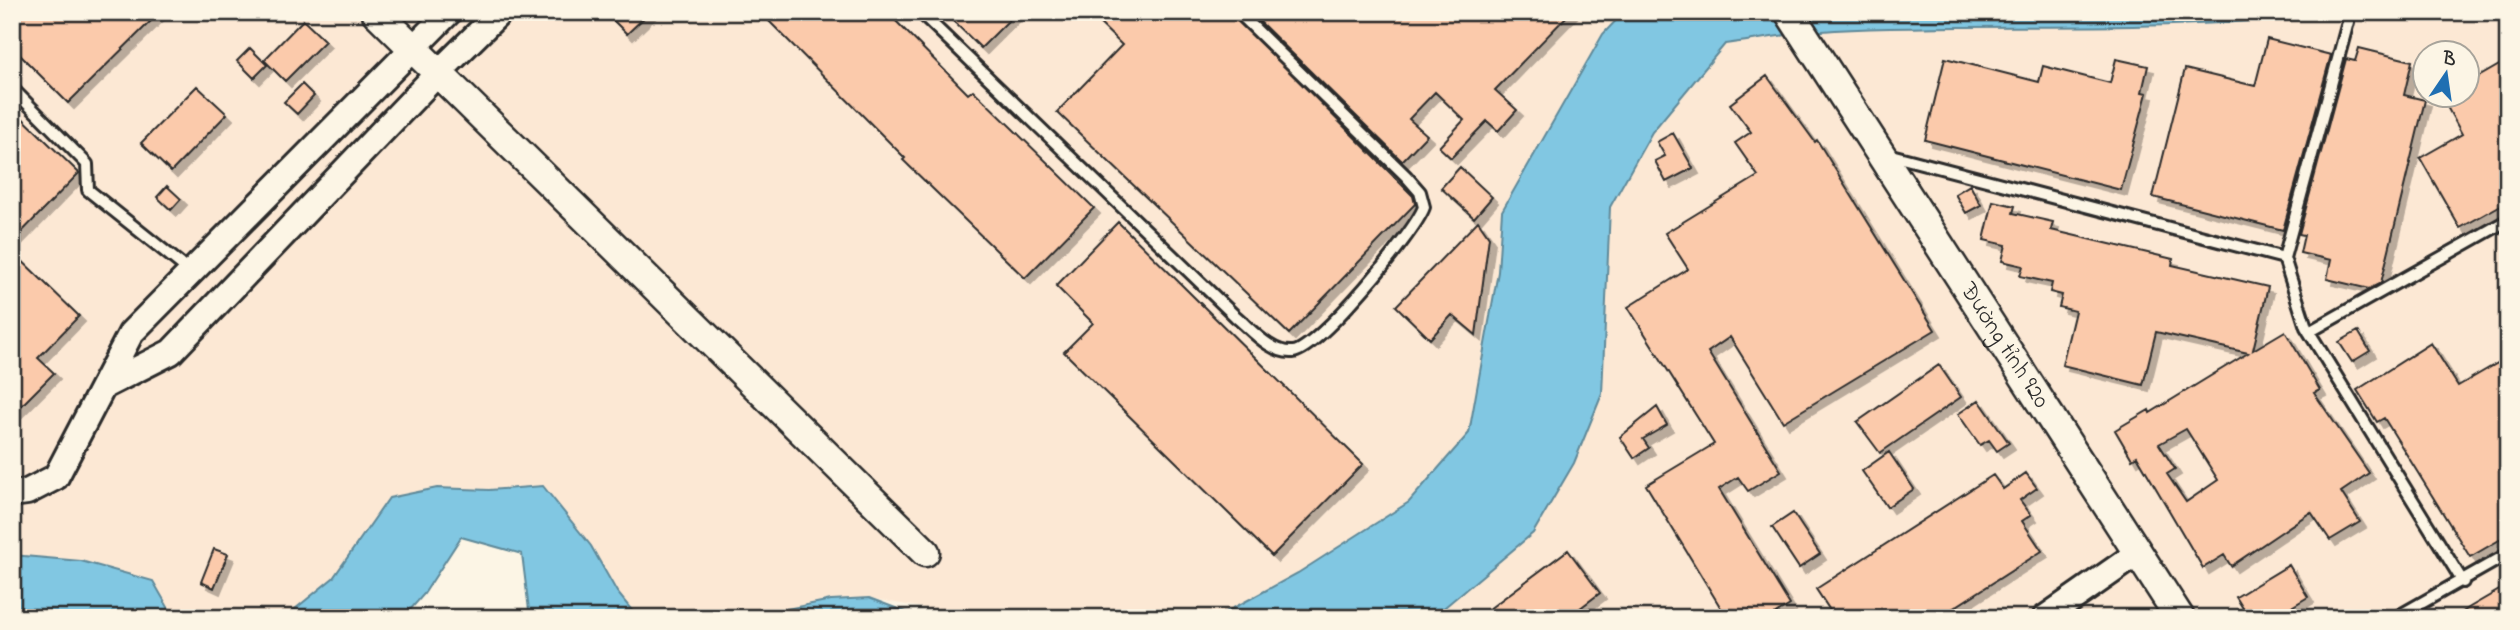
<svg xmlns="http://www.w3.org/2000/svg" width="2520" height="630" font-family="'Indie Flower',sans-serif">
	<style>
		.built { fill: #fce8d4; fill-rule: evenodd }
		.water { fill: #81c7e2; stroke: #5f8999; stroke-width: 2 }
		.building { fill: #fbcaab; stroke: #2b2b2b; stroke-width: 2; fill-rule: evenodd; filter: url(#shadow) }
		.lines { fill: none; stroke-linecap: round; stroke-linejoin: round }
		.service-casing { stroke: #2b2b2b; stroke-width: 16 }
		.tertiary-casing { stroke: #2b2b2b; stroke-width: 30 }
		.secondary-casing { stroke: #2b2b2b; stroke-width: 33 }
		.service { stroke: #fcf5e5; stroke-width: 10 }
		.tertiary { stroke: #fcf5e5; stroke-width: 24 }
		.secondary { stroke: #fcf5e5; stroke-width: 28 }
		.labels { text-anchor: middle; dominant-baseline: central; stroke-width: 5; stroke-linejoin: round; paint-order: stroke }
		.street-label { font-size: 24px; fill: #2b2b2b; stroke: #fcf5e5 }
	</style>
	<defs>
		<filter id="shadow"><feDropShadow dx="6" dy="6" stdDeviation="0" flood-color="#0004"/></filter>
	</defs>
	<rect width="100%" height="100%" fill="#fcf5e5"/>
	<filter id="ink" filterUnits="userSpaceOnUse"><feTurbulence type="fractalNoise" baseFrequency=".0143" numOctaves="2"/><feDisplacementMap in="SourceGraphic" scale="14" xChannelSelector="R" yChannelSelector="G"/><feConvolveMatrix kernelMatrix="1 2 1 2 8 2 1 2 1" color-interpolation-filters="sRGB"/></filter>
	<g filter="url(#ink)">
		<path class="built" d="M12,12H2508V618H977L869,598L831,600L743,618H638L617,592L591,546L489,490L437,488L389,498L333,578L284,618H198L169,609L81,561L12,555ZM2426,52H2468V94H2426Z"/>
		<path class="water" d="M1624,12H2338C2171,35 2002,22 1835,30C1798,32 1761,39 1725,44L1652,132L1610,207L1602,394L1574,463L1533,533L1445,607L1427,618H1215L1298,573L1409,502L1469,433L1498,272L1502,211L1603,34Z
			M2385,12H2508V19Z
			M543,486L591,546L617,592L638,618H530L522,554L461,537L424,594L403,618H284L333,578L389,498L437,488L489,490Z
			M12,555L81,561L153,581L169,609L198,618H12Z
			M869,598L922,618H743L831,600Z"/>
		<path class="building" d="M12,12H160L68,103L12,47Z
			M605,12H650L627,34Z
			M760,12H887L968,94L973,90L1094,208L1025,278L903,160L905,158Z
			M944,12H1017L981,48Z
			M1088,12H1230L1413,196L1415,204L1289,334L1057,112L1122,45Z
			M1250,12H1571L1495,90L1517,110L1498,131L1487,121L1451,158L1439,147L1464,120L1435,92L1409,119L1427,135L1402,161Z
			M303,20L325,41L285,81L264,60Z
			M2267,39L2331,55L2283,230L2153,197L2185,69L2255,86Z
			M250,48L267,65L254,78L237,61Z
			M2359,48L2412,61L2404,95L2425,100L2381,283L2369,289L2327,279L2331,260L2300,253L2304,235L2299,234L2346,59L2355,61Z
			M1945,58L2039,82L2043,66L2110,83L2116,59L2148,66L2142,92L2147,93L2121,190L1925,140Z
			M2508,60V201L2460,228L2420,158L2462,134L2440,94H2468V83Z
			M1767,76L1815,142L1817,140L1935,330L1783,422L1730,337L1708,352L1781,471L1748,491L1738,477L1719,489L1790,605L1769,618H1727L1646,485L1714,444L1628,307L1688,269L1665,233L1758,176L1735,143L1751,132L1730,104Z
			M302,84L314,96L297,114L284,102Z
			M197,86L227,114L171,172L141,143Z
			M12,108L79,173L12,242Z
			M1673,133L1693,168L1666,182L1655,161L1665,156L1657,142Z
			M1460,167L1492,197L1474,218L1441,188Z
			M1970,185L1981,205L1966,213L1955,194Z
			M167,186L181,199L171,210L157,197Z
			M1993,201L2015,206L2013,213L2053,222L2051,230L2173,259L2172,265L2268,287L2253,350L2285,331L2320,390L2314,393L2369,473L2341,492L2360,522L2330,540L2311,512L2231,566L2224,555L2203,568L2137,456L2132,459L2115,430L2149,410L2150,413L2248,353L2156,332L2143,385L2062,365L2075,311L2059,307L2062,295L2050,292L2052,283L2020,276L2023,266L2002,261L2006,245L1984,240ZM2186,429L2218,480L2186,502L2167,474L2175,469L2159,444Z
			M1478,221L1489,237L1476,335L1452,315L1430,339L1396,306Z
			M1118,222L1363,464L1272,556L1064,352L1093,323L1056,286Z
			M12,251L79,316L38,358L54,373L12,415Z
			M2358,331L2370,351L2352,362L2339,342Z
			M2431,343L2458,386L2508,357V535L2470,557L2384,418L2377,422L2357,390Z
			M1939,365L1961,397L1880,453L1857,422Z
			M1979,400L2009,443L1997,451L1989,440L1980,445L1958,414Z
			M1657,407L1667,425L1643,439L1649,448L1634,458L1620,437Z
			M1889,452L1914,489L1887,507L1862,471Z
			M2026,473L2037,488L2020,500L2031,515L2022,521L2042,551L1938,618H1835L1816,589L1993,475L2003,489Z
			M1793,513L1820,554L1799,568L1772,527Z
			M214,549L228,554L214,588L201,582Z
			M1568,550L1600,593L1567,618H1477Z
			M2289,565L2308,597L2273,618H2249L2236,597Z
			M2508,585V618H2454L2470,607Z"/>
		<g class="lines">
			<defs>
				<path id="service" d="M920,12L1235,316C1251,329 1271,354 1293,352C1317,350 1415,233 1424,207L1420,192L1406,176L1238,12
					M2348,22L2284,258L2306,327L2463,582
					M12,88L87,164L88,190L192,273
					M1887,154L2284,258
					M2309,332L2508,220
					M2395,618L2508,554"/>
				<path id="tertiary" d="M106,385L171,352L438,73L500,12
					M12,494L27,492L56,477L131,333L449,12
					M2045,618L2138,553"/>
				<g id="secondary">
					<path d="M376,12L925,552"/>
					<path id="s1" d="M1789,12L2180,618"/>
				</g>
			</defs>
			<use href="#service" class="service-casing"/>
			<use href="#tertiary" class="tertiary-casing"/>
			<use href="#secondary" class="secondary-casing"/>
			<use href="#service" class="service"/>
			<use href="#tertiary" class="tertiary"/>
			<use href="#secondary" class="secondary"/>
		</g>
	</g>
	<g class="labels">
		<g class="street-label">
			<text stroke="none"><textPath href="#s1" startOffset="397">Đường tỉnh 920</textPath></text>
		</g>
	</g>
	<rect width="2520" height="630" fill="none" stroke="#fcf5e5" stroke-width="42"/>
	<rect x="21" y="21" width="2478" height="588" fill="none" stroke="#2b2b2b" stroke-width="2.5" filter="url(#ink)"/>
	<g transform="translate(2446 74) rotate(13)"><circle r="33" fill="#fcf5e5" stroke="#a8a49b" stroke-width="2"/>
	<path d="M0-5L12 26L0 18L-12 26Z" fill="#1f6fb2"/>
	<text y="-10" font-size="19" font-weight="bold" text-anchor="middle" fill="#2b2b2b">B</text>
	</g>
</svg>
